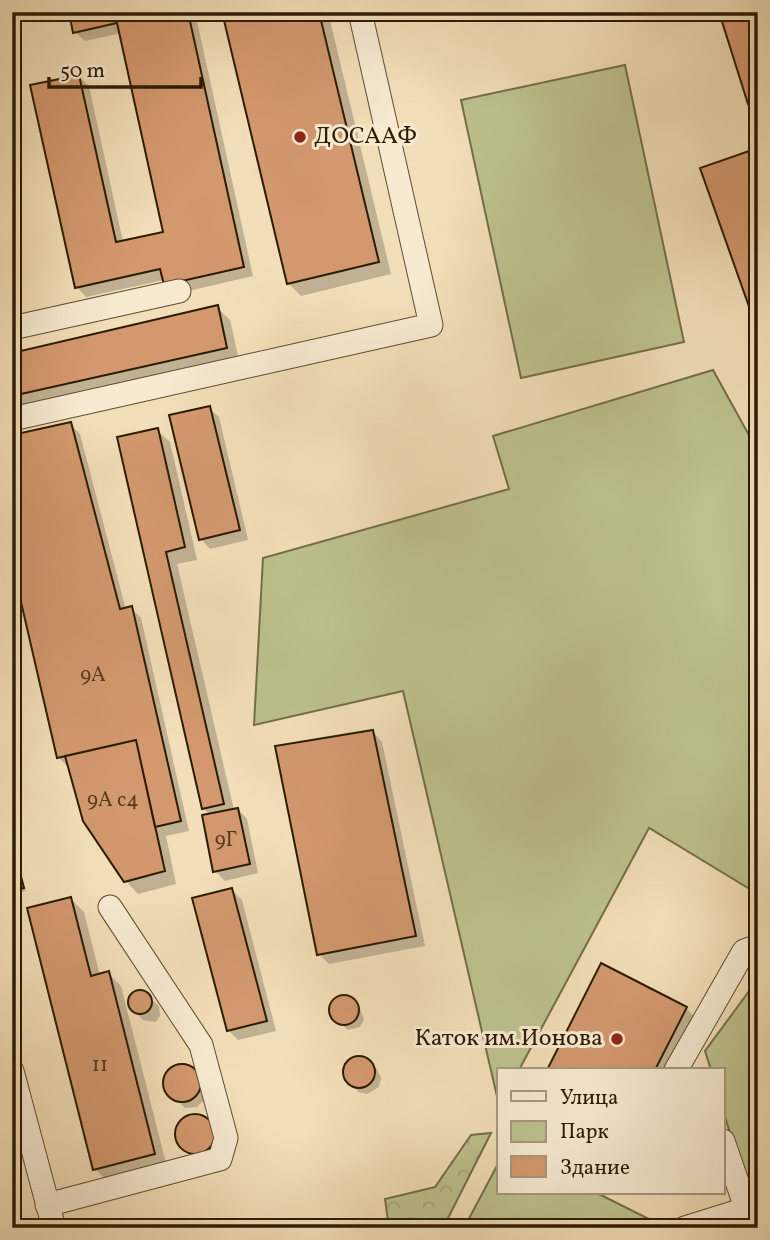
<svg xmlns="http://www.w3.org/2000/svg" width="770" height="1240" font-family="Vollkorn,serif">
	<style>
		.green { fill: #bcc18e; stroke: #746e48; stroke-width: 2 }
		.forest { fill: url(#forest-crowns); stroke: #746e48; stroke-width: 2 }
		.shadow { fill: #0003 }
		.building { fill: #d3986e; stroke: #2c1c03; stroke-width: 2 }
		.lines { fill: none; stroke-linecap: round; stroke-linejoin: round }
		.minor-casing { stroke: #5e4c30; stroke-width: 25 }
		.minor { stroke: #f7ead1; stroke-width: 23 }
		.poi-dot { fill: #8f2418; stroke: #f7ead1; stroke-width: 2.5 }
		.labels { text-anchor: middle; dominant-baseline: central; stroke-width: 6; stroke-linejoin: round; paint-order: stroke }
		.number-label { font-size: 21px; fill: #563b1e }
		.poi-label { font-size: 24px; fill: #2c1c03; stroke: #f7ead1; text-anchor: start }
	</style>
	<defs>
		<pattern id="forest-crowns" width="20" height="18" patternUnits="userSpaceOnUse" patternTransform="scale(1.75)"><rect width="20" height="18" fill="#bcc18e"/><path d="M2 6a3 3 0 1 1 6 0M12 15a3 3 0 1 1 6 0" fill="none" stroke="#a2a579"/></pattern>
	</defs>
	<rect width="100%" height="100%" fill="#f2deb8"/>
	<filter id="stains"><feTurbulence type="fractalNoise" baseFrequency=".00286" numOctaves="4"/><feColorMatrix values="0 0 0 0 .2 0 0 0 0 .09 0 0 0 0 .02 0 0 0 .5 -.17"/></filter>
	<radialGradient id="worn" r=".72"><stop offset=".6" stop-color="#630" stop-opacity="0"/><stop offset="1" stop-color="#630" stop-opacity=".3"/></radialGradient>
	<path class="green" d="M625,65L684,342L521,378L461,100Z
		M713,370L750,437L758,433V894L649,828L519,1070H499V1105L403,691L254,725L263,558L509,489L493,436Z
		M758,979V1171L743,1176L723,1110V1070H711L705,1051Z
		M499,1162V1193H597L651,1220L626,1228H464Z"/>
	<path class="forest" d="M491,1133L443,1228H389L385,1199L435,1187L471,1135Z"/>
	<path class="shadow" d="M71,12H195L253,276L175,294L164,280L86,297L77,287L79,77L89,86L123,242L165,233L121,33L85,41L75,32Z
		M224,12H328L391,274L301,296L288,283Z
		M758,12V112L749,103Z
		M217,307L230,320L239,360L21,410L12,404V355Z
		M209,408L219,417L248,540L210,549L201,539Z
		M70,424L80,434L126,610L131,608L141,618L189,831L166,836L176,884L138,894L125,880L68,767L58,757Z
		M157,430L170,442L197,560L177,564L234,810L238,809L247,819L258,873L225,881L215,871L210,815L203,808L119,438Z
		M373,732L382,742L425,946L329,964L319,954Z
		M16,863L26,891L13,894L12,864Z
		M232,890L242,900L276,1031L238,1040L228,1030Z
		M71,899L84,912L100,976L108,973L121,986L167,1167L108,1182L95,1169Z
		M602,966L686,1008L699,1021L674,1070H549Z
		M143,992L159,1006L160,1016L156,1022L143,1020L133,1010L130,1000L133,994Z
		M345,997L360,1008L364,1020L360,1027L348,1030L331,1014V1006L337,999Z
		M361,1057L377,1069L381,1078L379,1087L367,1094L358,1092L344,1072L347,1063Z
		M173,1068H190L207,1088L205,1099L197,1107L185,1108L165,1089L166,1077Z
		M196,1116L217,1131L215,1154L191,1156L185,1149L177,1132L181,1122Z"/>
	<path class="building" d="M69,12H188L244,267L164,285L160,269L75,288L30,85L79,75L116,242L163,232L117,23L73,33Z
		M222,12H319L379,262L287,284Z
		M719,12H758V101L748,104Z
		M758,148V332L700,168Z
		M218,305L227,348L12,396V353Z
		M210,406L240,530L199,540L169,415Z
		M71,422L120,609L132,606L181,821L155,827L136,740L57,758L12,563V435Z
		M158,428L185,547L166,552L224,804L202,809L117,437Z
		M373,730L416,936L317,955L275,746Z
		M136,740L165,871L124,882L83,821L65,756Z
		M238,808L250,864L213,872L202,815Z
		M17,861L24,888L12,891V862Z
		M232,888L267,1021L227,1031L192,898Z
		M71,897L91,976L109,971L155,1154L93,1170L27,908Z
		M601,963L687,1007L655,1070H547Z
		M128 1002a12 12 0 1 1 24 0a12 12 0 1 1-24 0Z
		M329 1010a15 15 0 1 1 30 0a15 15 0 1 1-30 0Z
		M343 1072a16 16 0 1 1 32 0a16 16 0 1 1-32 0Z
		M163 1083a19 19 0 1 1 38 0a19 19 0 1 1-38 0Z
		M175 1134a20 20 0 1 1 40 0a20 20 0 1 1-40 0Z
		M182,1219L196,1228H163L169,1222Z"/>
	<g class="lines">
		<defs>
			<path id="minor" d="M12,328L179,291
				M12,419L431,325L360,12
				M676,1070L744,951L758,946
				M12,1071L54,1228
				M723,1141L753,1228
				M47,1205L220,1159L226,1138L201,1045L110,907
				M685,1228L746,1209"/>
		</defs>
		<use href="#minor" class="minor-casing"/>
		<use href="#minor" class="minor"/>
	</g>
	<g class="poi-dot">
		<circle cx="300" cy="137" r="7"/>
		<circle cx="617" cy="1039" r="7"/>
	</g>
	<g class="labels">
		<g class="number-label">
			<text x="93" y="675">9А</text>
			<text x="113" y="800">9А с4</text>
			<text x="226" y="840">9Г</text>
			<text x="100" y="1065">11</text>
		</g>
		<g class="poi-label">
			<text x="314" y="137">ДОСААФ</text>
			<text x="603" y="1039" text-anchor="end">Каток им.Ионова</text>
		</g>
	</g>
	<rect width="770" height="1240" fill="none" stroke="#f2deb8" stroke-width="42"/>
	<rect x="14" y="14" width="742" height="1212" fill="none" stroke="#2c1c03" stroke-width="3.5"/>
	<rect x="21" y="21" width="728" height="1198" fill="none" stroke="#2c1c03" stroke-width="2"/>
	<rect x="497" y="1068" width="228" height="126" fill="#f7ead1" stroke="#a6987f" stroke-width="2"/>
	<rect x="511" y="1091" width="35" height="10" fill="#f7ead1" stroke="#a6987f" stroke-width="2"/>
	<text x="560" y="1104" font-size="21" fill="#2c1c03">Улица</text>
	<rect x="511" y="1121" width="35" height="21" fill="#bcc18e" stroke="#a6987f" stroke-width="2"/>
	<text x="560" y="1138" font-size="21" fill="#2c1c03">Парк</text>
	<rect x="511" y="1156" width="35" height="21" fill="#d3986e" stroke="#a6987f" stroke-width="2"/>
	<text x="560" y="1174" font-size="21" fill="#2c1c03">Здание</text>
	<path d="M49 77v10h152v-10" fill="none" stroke="#2c1c03" stroke-width="3.5"/>
	<text x="60" y="77" font-size="21" fill="#2c1c03" stroke="#f7ead1" stroke-width="5" paint-order="stroke">50 m</text>
	<rect width="100%" height="100%" filter="url(#stains)"/>
	<rect width="100%" height="100%" fill="url(#worn)"/>
</svg>
